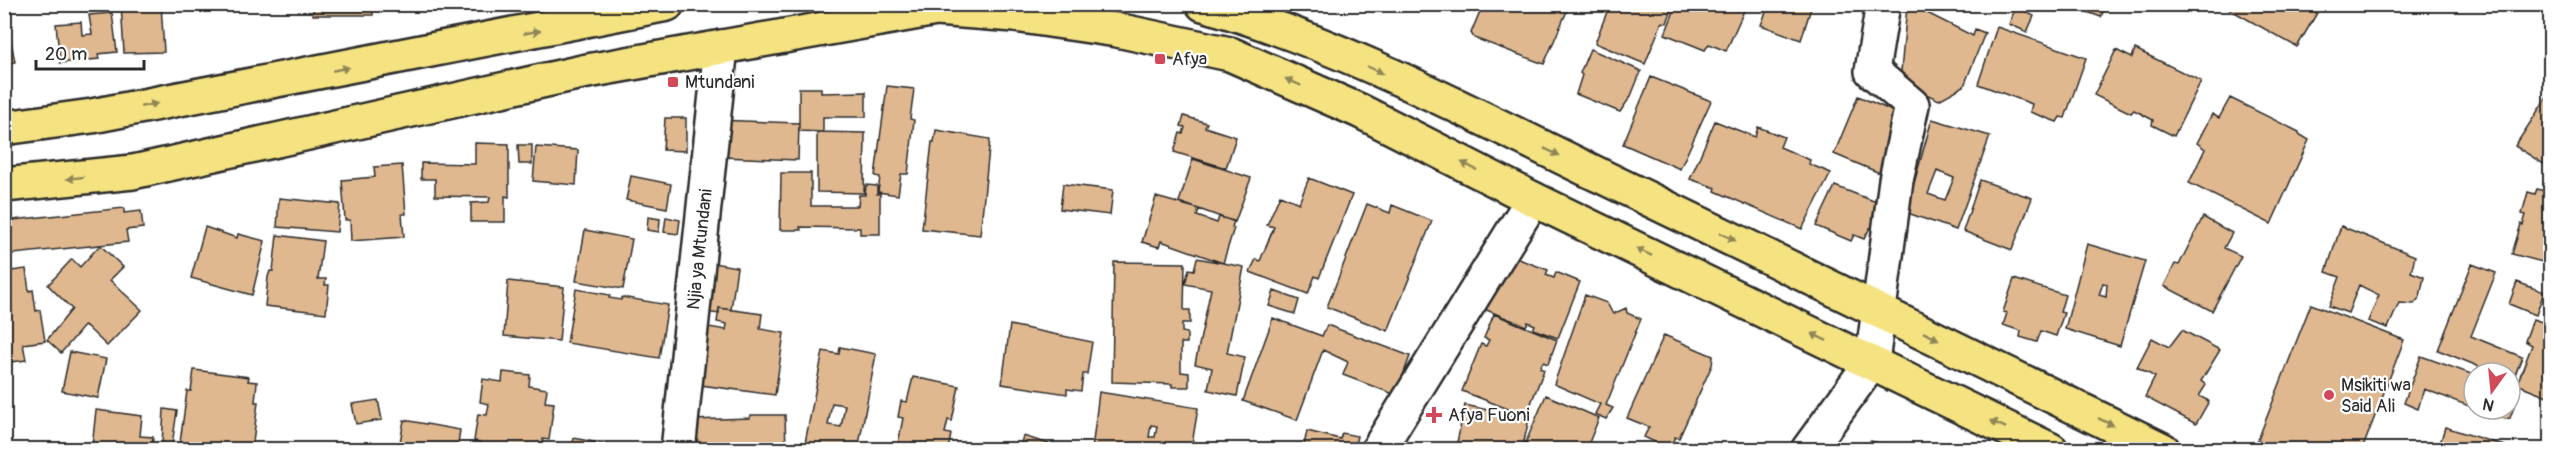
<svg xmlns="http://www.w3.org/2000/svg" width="2555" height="454" font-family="Pangolin,sans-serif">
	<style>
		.building { fill: #dfb890; stroke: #2b2b2b; stroke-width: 1.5; fill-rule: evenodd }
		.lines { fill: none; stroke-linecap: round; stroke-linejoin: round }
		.minor-casing { stroke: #2b2b2b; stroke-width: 38 }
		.major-casing { stroke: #2b2b2b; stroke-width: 38 }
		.minor { stroke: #fff; stroke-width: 33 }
		.major { stroke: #f5e382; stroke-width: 33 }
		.oneway { fill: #908756 }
		.poi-dot { fill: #d1495b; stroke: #fff; stroke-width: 2 }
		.labels { text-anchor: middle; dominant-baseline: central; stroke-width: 4.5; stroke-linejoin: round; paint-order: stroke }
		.poi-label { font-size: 18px; fill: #2b2b2b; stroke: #fff; text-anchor: start }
		.street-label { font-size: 18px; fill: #2b2b2b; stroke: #fff }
	</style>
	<rect width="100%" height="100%" fill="#fff"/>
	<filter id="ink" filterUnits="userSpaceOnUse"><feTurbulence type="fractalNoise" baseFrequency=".0167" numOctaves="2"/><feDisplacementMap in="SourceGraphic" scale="12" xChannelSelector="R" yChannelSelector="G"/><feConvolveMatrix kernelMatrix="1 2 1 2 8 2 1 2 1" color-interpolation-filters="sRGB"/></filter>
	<g filter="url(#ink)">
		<path class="building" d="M121,4H161L164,52L124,53Z
			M313,4H373V15H313Z
			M433,4H447L448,9L434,11Z
			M1483,4H1570L1544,64L1474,38L1471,33Z
			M1610,4L1673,6L1667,23L1662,22L1645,64L1595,43Z
			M1677,4H1747L1726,51L1709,44L1705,50L1665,34Z
			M1769,4H1819L1812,5L1801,40L1761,25Z
			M2065,4H2106L2101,17Z
			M2220,4H2320L2315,12L2317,13L2297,47Z
			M4,5L15,62L4,64Z
			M1911,5L1973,36L1975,29L1985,33L1964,86L1939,100L1900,82L1907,6Z
			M2016,7L2034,16L2027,32L2009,24Z
			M112,13L117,52L98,54L99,59L60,63L56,24L81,22L82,35L92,34L89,15Z
			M1997,27L2086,58L2065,118L2060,117L2057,122L2030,112L2032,104L1978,84Z
			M1590,49L1641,71L1631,96L1620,112L1576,94L1582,75L1580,73Z
			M2135,49L2201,81L2174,136L2152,125L2153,120L2134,110L2131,113L2094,95L2116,50L2132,58Z
			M1651,77L1711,101L1680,169L1623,144Z
			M887,86L914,89L910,119L914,120L908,174H901L898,195L878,192L880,177L875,176Z
			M799,88H821V93L866,92V117H823V132L799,131Z
			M2550,92V168L2515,146Z
			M1858,96L1906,117L1882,174L1834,154Z
			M2230,98L2299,132V134L2309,140L2271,224L2189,183L2205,149L2197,143L2212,114L2219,118Z
			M1184,116L1207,123L1205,127L1236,137L1226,168L1174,152L1180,133L1183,134L1185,127L1181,126Z
			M665,118H686V151L663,150Z
			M1932,119L1990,136L1956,230L1902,211L1909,187H1913ZM1937,171L1954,178L1945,200L1928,194Z
			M715,120L799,123L798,160L722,157Z
			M1715,121L1755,137L1758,127L1784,137L1780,147L1810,160L1809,164L1831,173L1802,229L1715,191L1716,188L1690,179Z
			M936,130L990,139L980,235L922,229L932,142H934Z
			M817,132L865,133L864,193L817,192Z
			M475,143L509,144V197L505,196V222H471V203L489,202L490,197L435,196V179H421V163L475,164Z
			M518,145H532V164H519Z
			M536,147L578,150L576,185L533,181Z
			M1193,159L1251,178L1235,222L1179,202Z
			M402,165L406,214H402L404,237L351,241L350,220H345L342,180L375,177L374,167Z
			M781,173H811V206H858L859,195H865L866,185L877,186V194H880V234H860V228L800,227L801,230H780Z
			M631,176L671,184L667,208L626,200Z
			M1309,178L1352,195L1319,278L1315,276L1308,294L1250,272L1256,259L1260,261L1274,227L1267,225L1280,195L1299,203Z
			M1980,180L2032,198L2012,250L1963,231Z
			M1063,184L1113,190L1110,215L1060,209Z
			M1835,186L1884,205L1875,230L1870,228L1864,239L1854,235L1851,241L1816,226Z
			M2537,189L2550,192V264L2512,254L2521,224L2523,225L2526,215L2522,214L2528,192L2535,194Z
			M1156,197L1199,209L1197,216L1217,223L1219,217L1234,221L1232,227L1234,228L1223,263L1161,241L1159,247L1142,242Z
			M279,198L340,204L337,232L277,227Z
			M1367,204L1390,213L1392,205L1432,221L1388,331L1327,307Z
			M124,208V213L141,211L143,228L126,230L128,242L4,255V221Z
			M648,217L660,219L659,232L647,230Z
			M666,217L680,220L678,234L664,232Z
			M2203,217L2232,233L2224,248L2241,256L2212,311L2164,286L2175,264L2179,265Z
			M2341,226L2415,256L2411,272L2424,277L2420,297L2414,304L2399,303L2388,328L2368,321L2379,295L2359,285L2348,313L2329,306L2340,277L2326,272Z
			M205,227L237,238L238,234L265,241L252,295L191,278Z
			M585,230L632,239L623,289L576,281Z
			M277,235L323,241L318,279H326L325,285H329L326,313L265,306L268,277L270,271H273Z
			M2087,244L2145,261L2120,346L2065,329ZM2103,283L2107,284L2106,297L2099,295Z
			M100,245L123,267L110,280L142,310L107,346L85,325L61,353L47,340L72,309L48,285L72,259L80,267Z
			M1505,254L1548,270L1546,275L1554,278L1556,272L1580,282L1558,338L1533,329L1535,325L1528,322L1526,326L1484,309Z
			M1197,258L1244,267L1227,353L1245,357L1237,396L1208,390L1212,368L1195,364L1211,289L1185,284L1189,269L1194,270Z
			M1114,262L1185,263L1184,310H1190V323H1182V332L1187,333V343H1181V372L1189,373V387H1172V384L1112,382Z
			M713,263L737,267L731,310L719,308V314L706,312Z
			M2472,264L2496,273L2471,336L2522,357L2513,380L2510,379V373H2495L2438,350Z
			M26,269L29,291L33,290L36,311L40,310L45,341L23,344L26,360L4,363V272Z
			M2014,279L2065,295L2060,312L2064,313L2056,336L2041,331L2037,342L2020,337L2021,331L2003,325L2007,313L2003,312Z
			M508,281L564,287L559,341L504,336Z
			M2517,282L2544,292L2536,315L2509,304Z
			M576,289L610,295L609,298L621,300L622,297L668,305L659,358L567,343Z
			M1274,291L1299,300L1295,314L1269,306Z
			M1585,295L1607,303L1613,314L1626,308L1627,313L1641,319L1606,405L1613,408L1606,419L1595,414L1600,404L1554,384Z
			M2550,300V387L2547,396L2517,384L2532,345L2525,341L2533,319L2542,322Z
			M2311,304L2404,340L2362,450H2254Z
			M719,308L762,314L760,329L784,333L775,395L701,385L709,327L726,330L727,324L717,322Z
			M1494,314L1557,340L1548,364L1543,362L1540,368L1544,370L1526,416L1462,391L1481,344L1486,346L1489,340L1484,338Z
			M1273,318L1322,336L1327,325L1410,356L1396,395L1343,375L1348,362L1323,350L1297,420L1243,401Z
			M1010,325L1092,342L1087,374H1083L1081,391L1067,389V394L1002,384Z
			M2182,330L2220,350L2201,381L2206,385L2199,396L2209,401L2196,424L2145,397L2155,377L2137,367L2152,338L2169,347Z
			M1664,335L1713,356L1712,365L1679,438L1675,437L1669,449L1644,437L1649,427L1627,418Z
			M840,347L876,354L858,450L804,448L823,351L839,354ZM832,403L845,405L841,427L828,425Z
			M70,352L106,359L98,398L62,391Z
			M2421,356L2474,375V408L2424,389L2418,409L2404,403Z
			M194,370L249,377L248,381L257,382L255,402H258L252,450H179L187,391H191Z
			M503,372L530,375L529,386L547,389L545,402L554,403L549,440L543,439L542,450H479L480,442L474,441L478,414L487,415L489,404L480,402L483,379L502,382Z
			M913,377L959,386L952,421L948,420L945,433L951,434L948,450L897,449L903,418L898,417L901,401L907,402Z
			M2510,389L2519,392L2510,418L2505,419L2477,409H2510Z
			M1099,392L1198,408L1191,450H1092ZM1151,425L1157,426L1155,437H1149Z
			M1546,395L1599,418L1586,450H1529L1530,446L1525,444Z
			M378,400L382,420L356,424L352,404Z
			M1465,405L1529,419L1522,450L1456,447Z
			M164,409L177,411L172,445L162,444Z
			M96,410L142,416L140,436L153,437L152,450H81L82,446L92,447Z
			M751,415H785L786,450H693L692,420L750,418Z
			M404,420L460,430L457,450L399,448Z
			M2445,427L2508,447V450H2438Z
			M1307,431L1340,439L1342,433L1357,436L1354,450H1303Z
			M1023,436L1059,447L1058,450H1019Z
			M574,438L632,450H572Z
			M1870,441L1884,444L1883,450H1868Z
			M1615,443L1627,450H1612Z
			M1206,444L1221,449L1222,447L1231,450H1204Z"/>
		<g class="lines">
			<defs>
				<g id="minor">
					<path id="s1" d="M678,450L721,47"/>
					<path d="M1378,450L1533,199"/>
					<path d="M1808,450L1872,362L1896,180L1912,105L1872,71L1883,4"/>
				</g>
				<path id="major" d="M1203,4C1340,43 1475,115 1603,177C1790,267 1976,358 2163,450
					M4,128L92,116L667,4
					M4,185L133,172L582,72L936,9L1015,15L1117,30L1230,54L1360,111L1533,199L2051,450"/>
			</defs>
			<use href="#minor" class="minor-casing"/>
			<use href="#major" class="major-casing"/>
			<use href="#minor" class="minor"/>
			<use href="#major" class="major"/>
		</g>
		<defs><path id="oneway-solid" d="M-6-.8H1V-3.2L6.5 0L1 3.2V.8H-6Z" transform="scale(1.5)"/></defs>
		<g class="oneway">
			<use href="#oneway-solid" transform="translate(532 32) rotate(-11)"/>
			<use href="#oneway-solid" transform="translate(341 69) rotate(-11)"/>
			<use href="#oneway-solid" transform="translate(1375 70) rotate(24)"/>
			<use href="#oneway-solid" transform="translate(1293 82) rotate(-156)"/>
			<use href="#oneway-solid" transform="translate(149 105) rotate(-11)"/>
			<use href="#oneway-solid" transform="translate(1552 152) rotate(25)"/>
			<use href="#oneway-solid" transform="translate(1469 166) rotate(-153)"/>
			<use href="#oneway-solid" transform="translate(75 178) rotate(174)"/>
			<use href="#oneway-solid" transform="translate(1728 237) rotate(26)"/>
			<use href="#oneway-solid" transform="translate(1644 252) rotate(-154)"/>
			<use href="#oneway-solid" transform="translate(1931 336) rotate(26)"/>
			<use href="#oneway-solid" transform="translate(1819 337) rotate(-154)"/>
			<use href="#oneway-solid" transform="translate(2106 422) rotate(26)"/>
			<use href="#oneway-solid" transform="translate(1998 424) rotate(-154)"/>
		</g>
	</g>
	<g class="poi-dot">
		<rect x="1154" y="53" width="12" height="12" rx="3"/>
		<rect x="667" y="76" width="12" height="12" rx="3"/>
		<circle cx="2329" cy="395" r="6"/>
		<path d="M1431 406h6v6h6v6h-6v6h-6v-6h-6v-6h6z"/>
	</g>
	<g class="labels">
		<g class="poi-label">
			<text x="1172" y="59">Afya</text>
			<text x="685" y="82">Mtundani</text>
			<text x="2341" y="385">Msikiti wa<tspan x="2341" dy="21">Said Ali</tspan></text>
			<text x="1448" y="415">Afya Fuoni</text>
		</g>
		<g class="street-label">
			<text stroke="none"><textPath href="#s1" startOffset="202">Njia ya Mtundani</textPath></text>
		</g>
	</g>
	<rect width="2555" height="454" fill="none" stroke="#fff" stroke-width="24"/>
	<rect x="12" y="12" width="2531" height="430" fill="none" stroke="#2b2b2b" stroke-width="2" filter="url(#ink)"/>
	<g transform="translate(2492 391) rotate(195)"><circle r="28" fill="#ffffff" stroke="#aaaaaa" stroke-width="1.5"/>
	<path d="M0-4.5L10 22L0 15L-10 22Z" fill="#d1495b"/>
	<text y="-9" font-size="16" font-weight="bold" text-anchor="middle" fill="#2b2b2b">N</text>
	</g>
	<path d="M36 60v9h108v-9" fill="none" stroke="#2b2b2b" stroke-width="3"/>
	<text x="45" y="60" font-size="18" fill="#2b2b2b" stroke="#ffffff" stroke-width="4.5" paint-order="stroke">20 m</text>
</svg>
